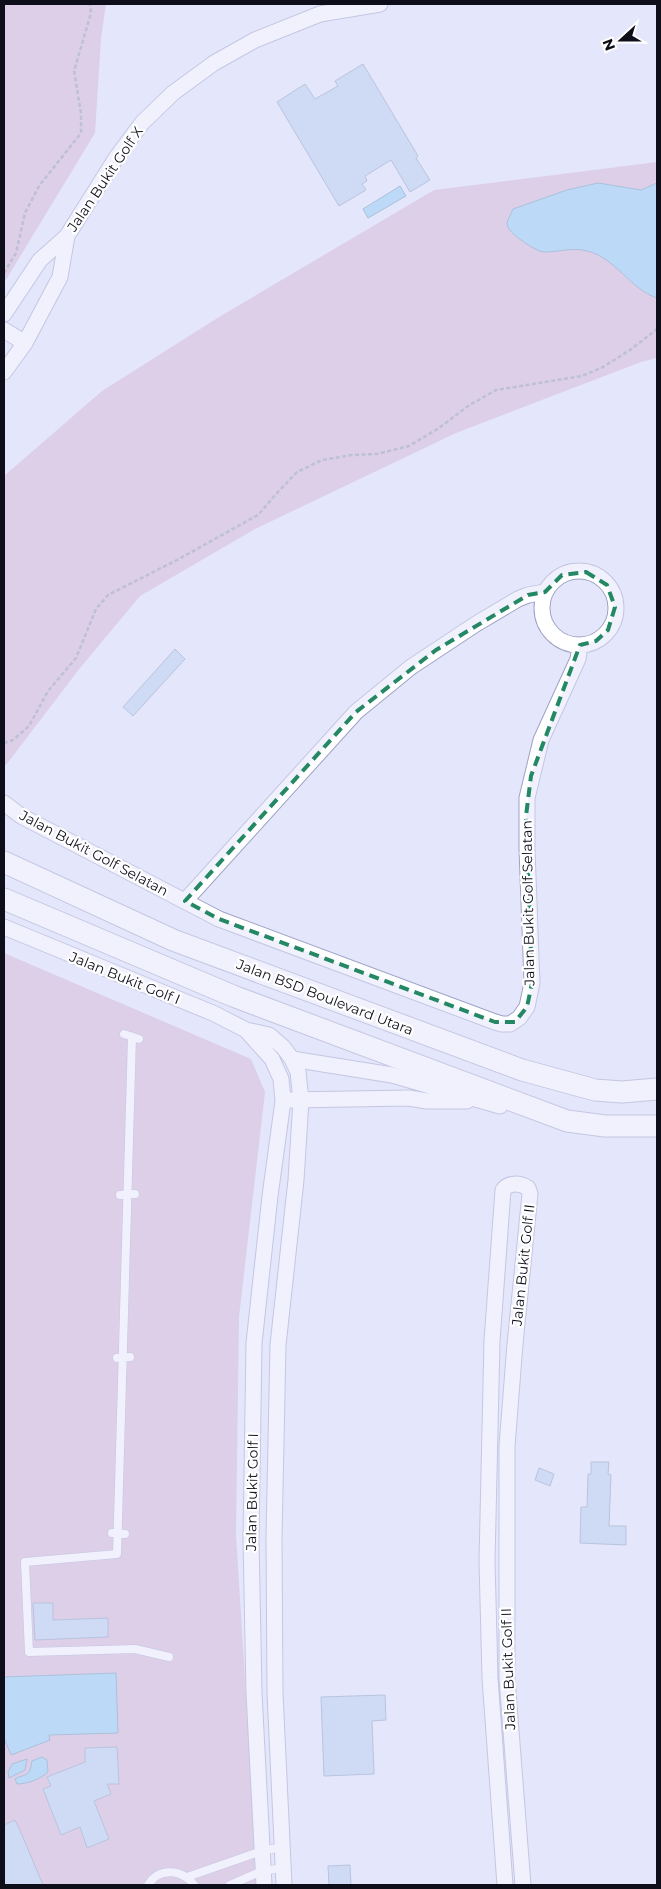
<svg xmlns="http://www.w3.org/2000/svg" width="661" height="1889" font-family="Montserrat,sans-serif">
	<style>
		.green { fill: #d4b4d1 }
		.water { fill: #8dccf2; stroke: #6793b1 }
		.building { fill: #b7ccec; stroke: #869ab8 }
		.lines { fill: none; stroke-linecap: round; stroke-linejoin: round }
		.lane-casing { stroke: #9fa2c4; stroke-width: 9 }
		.street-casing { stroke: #9fa2c4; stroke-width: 17 }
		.secondary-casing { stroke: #9fa2c4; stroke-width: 23 }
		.path { stroke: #9092a4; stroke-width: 2.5; stroke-dasharray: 4 2.5; stroke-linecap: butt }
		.lane { stroke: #fff; stroke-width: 8 }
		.street { stroke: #fff; stroke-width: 15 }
		.secondary { stroke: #fff; stroke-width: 21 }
		.marked { fill: none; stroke: #238863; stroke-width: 4; stroke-dasharray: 10 6; stroke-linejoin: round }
		.labels { text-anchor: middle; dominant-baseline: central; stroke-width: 4.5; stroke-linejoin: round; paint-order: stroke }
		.street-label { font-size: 14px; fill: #0e0e1a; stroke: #fff }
	</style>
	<rect width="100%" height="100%" fill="#e4e6fc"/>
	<path class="green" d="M4,4H106L101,39L95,133L4,283Z
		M657,162V358L641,362L456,433L255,529L140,596L80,668L6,765L4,764V476L102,391L219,317L434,190Z
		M4,953L251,1059L265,1092L239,1317L236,1535L258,1885H4Z"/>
	<path class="water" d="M598,183L641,190L657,183V298C630,289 616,258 587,251C573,247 559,252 544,252C537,252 513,236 509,229C508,227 507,225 507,222L513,209L567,190Z
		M400,186L406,196L368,218L363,209Z
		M116,1673L118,1733L49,1735L50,1740L11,1755L4,1738V1677Z
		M42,1757L47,1760L48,1772C41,1779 27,1784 17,1784L15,1779C19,1776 26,1776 29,1772C31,1769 31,1764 32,1761Z
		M27,1759L25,1770L9,1778L8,1772L12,1764Z"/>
	<path class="building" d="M363,64L418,156L416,158L430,180L410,192L391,160L365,176L367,181L362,184L366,190L339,206L277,102L305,84L315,99L338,86L335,81Z
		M175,649L185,659L133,716L123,707Z
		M591,1462H609L608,1474L611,1475L609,1526H626V1545L580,1543L581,1507H587L588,1474H591Z
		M539,1468L554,1474L550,1486L535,1480Z
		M33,1603H53V1620L108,1618V1637L35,1640Z
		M385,1695L386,1720L372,1721L374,1774L324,1776L321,1697Z
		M117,1747L119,1784H107L111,1794L94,1801L109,1839L87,1848L80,1827L61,1835L43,1789L51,1786L47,1777L85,1762V1748Z
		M15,1820L22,1835L43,1885H4V1825Z
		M350,1865L351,1885H329L328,1866Z"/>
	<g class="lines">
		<defs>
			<path id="lane" d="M124,1034L139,1039
				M132,1037L117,1554L25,1562L29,1652L135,1649L169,1657
				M120,1195L135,1194
				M117,1358L130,1357
				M112,1533L125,1534
				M187,1877L262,1851L282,1847
				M148,1885C159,1867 182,1869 194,1885
				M230,1885L262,1871L283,1868"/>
			<path id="street" d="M4,314L40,260L67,236L116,158L142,123L173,93L214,63L255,40L320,14L380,4
				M4,330L25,343
				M4,372L25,343L60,277L67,236
				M542 608a37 37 0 1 1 74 0a37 37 0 1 1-74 0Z
				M4,803L21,816L219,919L495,1022L502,1024H510L519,1018L527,1007L532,983L527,849V798L541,740L578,659L580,645
				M185,901L356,712L411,667L476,624L518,599L528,595L545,592
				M4,927L215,1014L246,1030L269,1035L283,1047L292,1059L298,1072L301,1100L296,1180L278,1345L274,1538L275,1693L284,1885
				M246,1030L272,1059L281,1079L283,1101L270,1196L254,1343L251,1539L254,1693L264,1885
				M292,1059L392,1075L500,1106
				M290,1100L409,1098L427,1101H467
				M505,1885L490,1678L487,1561L492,1341L503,1190C509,1182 520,1183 528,1188L530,1194L515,1344L507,1446V1679L523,1885"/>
			<path id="secondary" d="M4,862L173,940L522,1070L595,1090L622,1092L657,1089
				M4,899L233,996L567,1121L605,1126H657"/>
		</defs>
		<use href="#lane" class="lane-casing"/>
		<use href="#street" class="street-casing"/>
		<use href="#secondary" class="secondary-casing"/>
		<path class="path" d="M4,273L16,253L25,213L39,186L81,133V113L74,71L91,13L90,4
			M4,743L13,740L29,726L48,691L76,658L96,609L108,595L177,560L258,515L276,494L297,472L322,460L352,455L377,454L409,446L439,428L468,406L496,390L582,376L603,367L630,350L657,329"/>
		<use href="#lane" class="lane"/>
		<use href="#street" class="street"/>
		<use href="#secondary" class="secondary"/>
	</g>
	<path d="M0 0H661V1889H0ZM586,572L607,585L615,607L608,630L596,641L580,645L531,776L526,816L532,983L527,1007L515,1022H495L219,919L185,901L356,712L436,650L528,595L545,592L562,575Z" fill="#e4e6fc" fill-opacity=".55" fill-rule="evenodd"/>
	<path class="marked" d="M586,572L607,585L615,607L608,630L596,641L580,645L531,776L526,816L532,983L527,1007L515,1022H495L219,919L185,901L356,712L436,650L528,595L545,592L562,575Z"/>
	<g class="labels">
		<g class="street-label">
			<text transform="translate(105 179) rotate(-56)">Jalan Bukit Golf X</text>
			<text transform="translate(94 853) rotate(28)">Jalan Bukit Golf Selatan</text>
			<text transform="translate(528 903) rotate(-91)">Jalan Bukit Golf Selatan</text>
			<text transform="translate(125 978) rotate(22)">Jalan Bukit Golf I</text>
			<text transform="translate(325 997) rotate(21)">Jalan BSD Boulevard Utara</text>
			<text transform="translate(523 1265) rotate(-84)">Jalan Bukit Golf II</text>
			<text transform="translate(252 1492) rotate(-89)">Jalan Bukit Golf I</text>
			<text transform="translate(508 1669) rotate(-92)">Jalan Bukit Golf II</text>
		</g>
	</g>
	<rect width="661" height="1889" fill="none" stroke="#0e0e1a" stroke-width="10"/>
	<g transform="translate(621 40) rotate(249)" stroke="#ffffff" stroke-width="4" paint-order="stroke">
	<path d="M0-4L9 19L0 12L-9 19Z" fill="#0e0e1a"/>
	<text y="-8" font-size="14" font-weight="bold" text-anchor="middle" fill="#0e0e1a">N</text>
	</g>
</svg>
